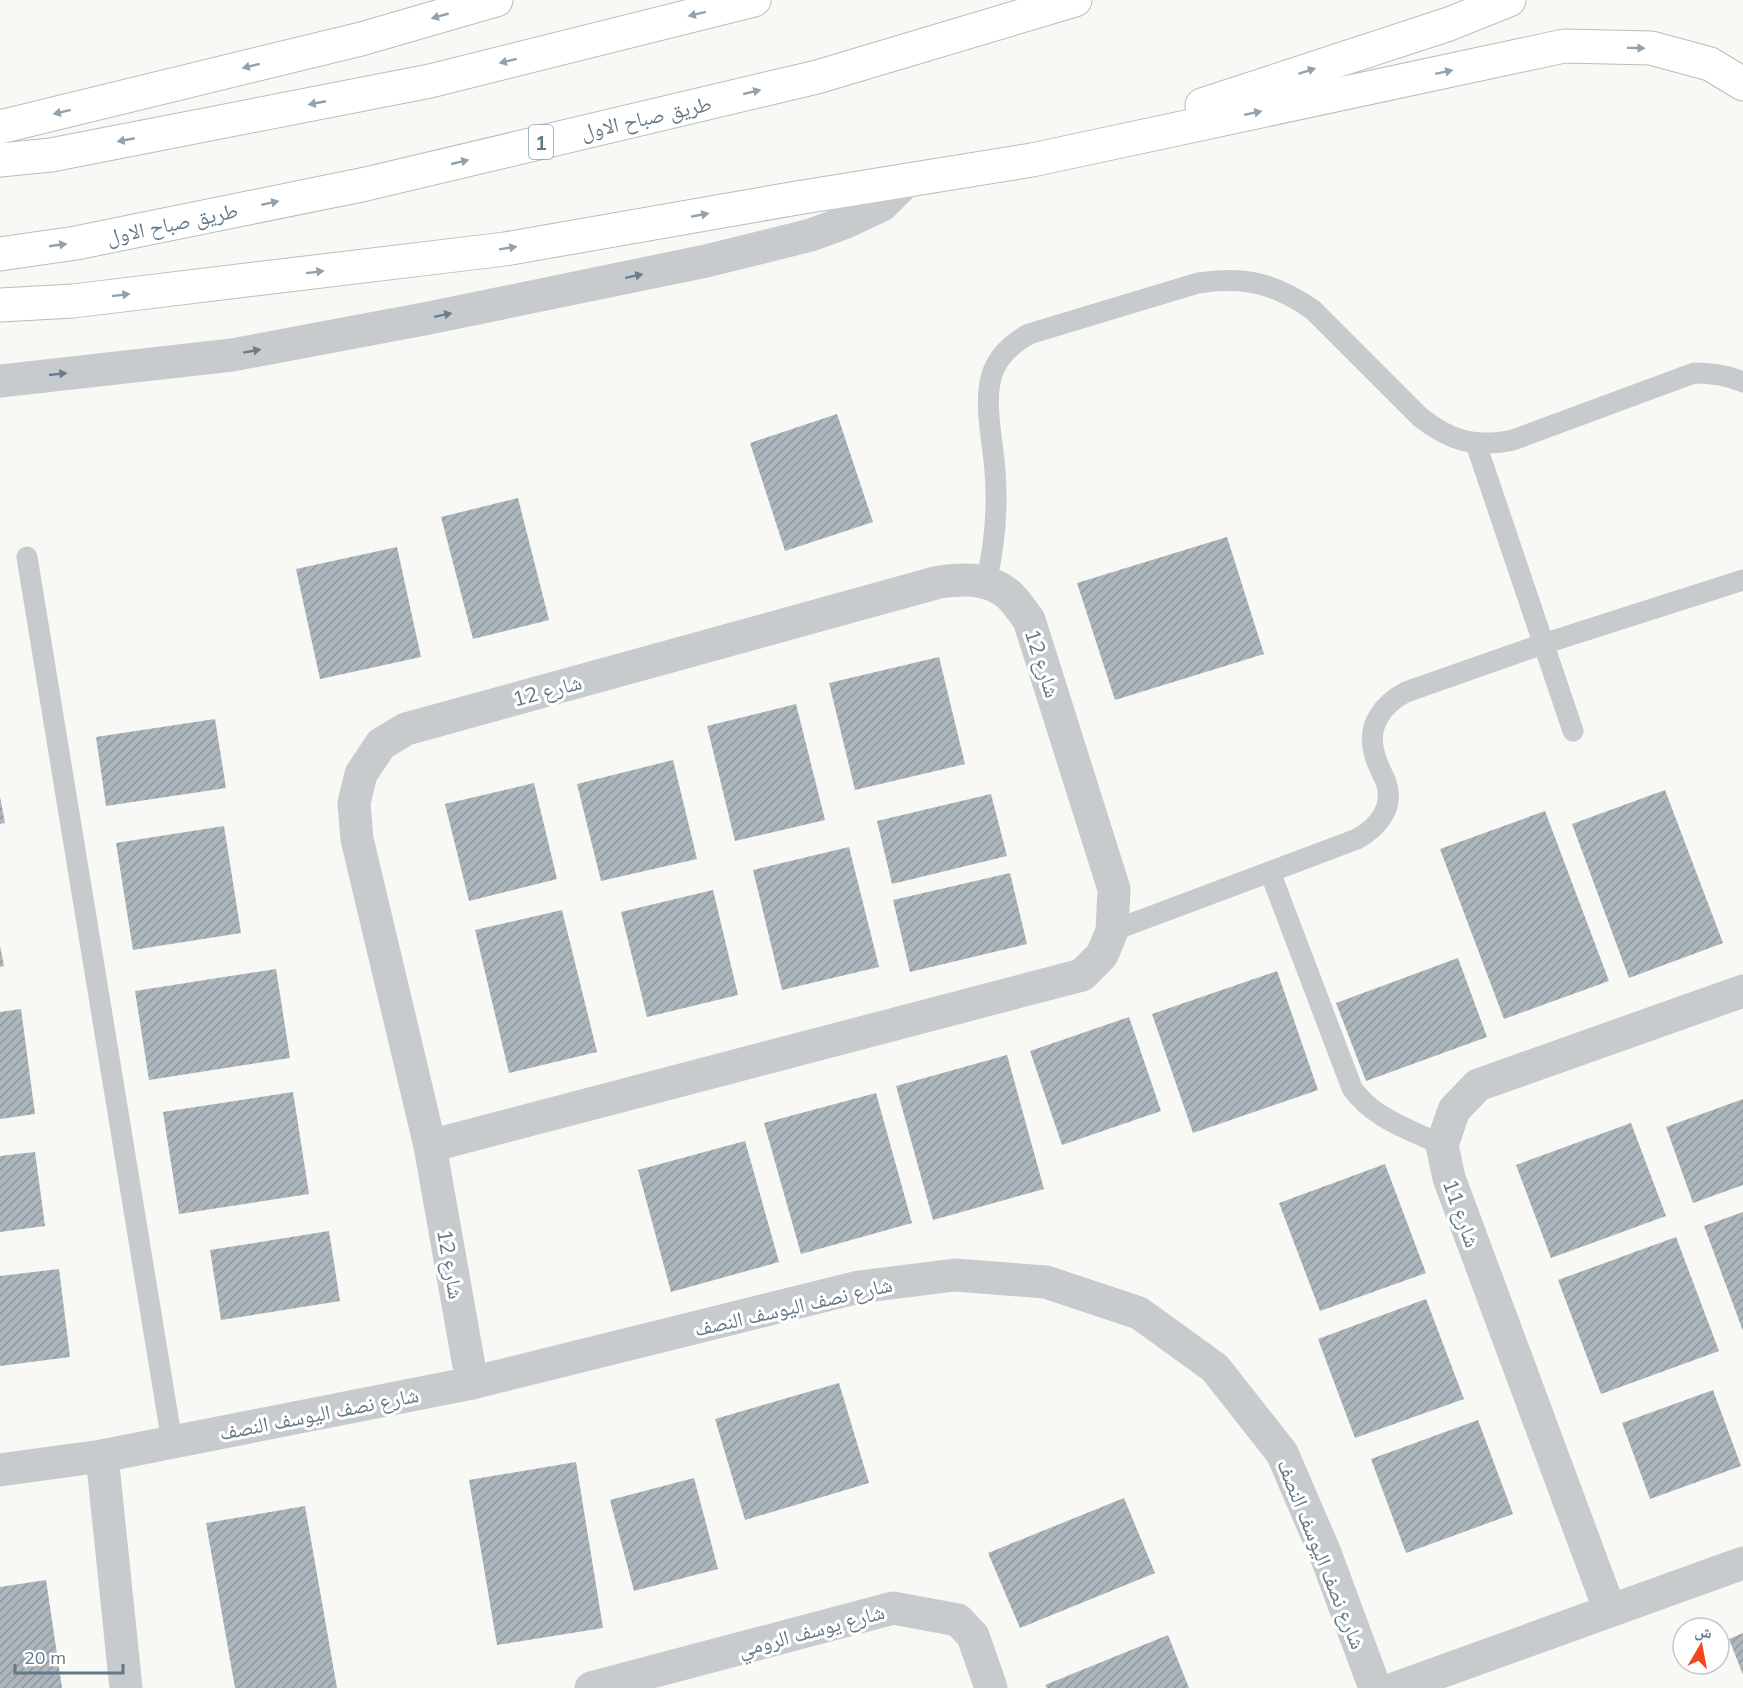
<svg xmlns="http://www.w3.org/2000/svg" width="1743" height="1688" font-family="Mulish,'Noto Naskh Arabic',sans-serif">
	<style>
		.building { fill: url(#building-hatch) }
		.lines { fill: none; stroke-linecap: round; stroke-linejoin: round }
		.motorway-casing { stroke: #b9bdc0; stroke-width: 35 }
		.service { stroke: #c7cbce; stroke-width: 21 }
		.minor { stroke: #c7cbce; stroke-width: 33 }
		.tertiary { stroke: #c7cbce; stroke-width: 33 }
		.motorway { stroke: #fff; stroke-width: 33 }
		.oneway { fill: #92a1ac }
		.oneway2 { fill: #697d8c }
		.labels { text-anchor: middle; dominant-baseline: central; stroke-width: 6; stroke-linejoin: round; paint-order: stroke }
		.shield { fill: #fff; stroke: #92a1ac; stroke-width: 1.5 }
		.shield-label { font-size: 20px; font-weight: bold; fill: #647988 }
		.street-label { font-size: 21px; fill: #647988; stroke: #fff }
	</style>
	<defs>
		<pattern id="building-hatch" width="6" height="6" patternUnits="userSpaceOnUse" patternTransform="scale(1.5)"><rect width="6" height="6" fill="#adb6bc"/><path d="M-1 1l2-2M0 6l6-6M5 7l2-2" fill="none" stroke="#90999f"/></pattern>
	</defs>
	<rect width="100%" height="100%" fill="#f8f8f4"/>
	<path class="building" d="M837,414L873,522L785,551L750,443Z
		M518,498L549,620L473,639L441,517Z
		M1227,537L1264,654L1115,700L1077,583Z
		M397,547L421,657L320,679L296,569Z
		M939,657L965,764L855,790L829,683Z
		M796,704L825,820L735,841L707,726Z
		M215,719L226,788L106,806L96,737Z
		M673,760L697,859L601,881L577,784Z
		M534,783L557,879L469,901L445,804Z
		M1665,790L1723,943L1629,978L1572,824Z
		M991,794L1007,856L892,884L877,821Z
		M0,797L5,823L0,824Z
		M1545,811L1609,981L1504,1019L1440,849Z
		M224,826L241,933L133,950L116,843Z
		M849,847L879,967L782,990L753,870Z
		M1010,873L1027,944L910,972L893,900Z
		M713,890L738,995L647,1017L621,912Z
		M562,910L597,1052L509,1073L475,930Z
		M0,946L4,966L0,967Z
		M1458,958L1487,1037L1366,1081L1336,1003Z
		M276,969L290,1058L149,1080L135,991Z
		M1277,971L1318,1090L1193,1133L1152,1014Z
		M21,1009L35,1114L0,1119V1012Z
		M1129,1017L1161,1111L1062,1145L1030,1051Z
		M1007,1055L1044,1189L933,1220L896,1086Z
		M293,1092L309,1194L179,1214L163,1112Z
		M876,1093L912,1223L801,1254L764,1123Z
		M1743,1099V1185L1693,1203L1666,1127Z
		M1631,1123L1666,1216L1551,1258L1516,1165Z
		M745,1141L779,1262L671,1292L638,1170Z
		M35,1152L45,1226L0,1232V1156Z
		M1385,1164L1426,1273L1320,1311L1279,1203Z
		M1743,1212V1331L1704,1226Z
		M329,1231L340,1301L221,1320L210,1250Z
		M1676,1237L1719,1351L1601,1394L1558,1280Z
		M59,1269L70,1357L0,1366V1276Z
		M1426,1299L1464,1399L1355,1438L1318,1339Z
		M839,1383L869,1483L745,1520L715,1419Z
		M1713,1390L1741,1466L1650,1499L1622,1423Z
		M1478,1420L1513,1514L1406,1553L1371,1459Z
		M576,1462L603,1628L497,1645L469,1480Z
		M694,1478L718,1569L634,1591L610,1500Z
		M1124,1498L1155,1573L1020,1628L988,1553Z
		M305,1506L337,1688H235L206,1523Z
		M46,1580L62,1688H0V1587Z
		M1743,1633V1675L1729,1639Z
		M1168,1635L1189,1688H1047L1045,1685Z"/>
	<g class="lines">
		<defs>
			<path id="motorway" d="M1202,105L1449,24L1509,0
				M0,127L361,39L496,0
				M0,160L51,155L430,81L754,0
				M0,254L76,243L366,184L817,77L1075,0
				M0,305L73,301L505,249L797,198L1032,160L1564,46L1651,48L1710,64L1743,84"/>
		</defs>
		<use href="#motorway" class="motorway-casing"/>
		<path class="service" d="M1476,444L1573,731
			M27,557L172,1442
			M986,582C995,545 998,509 995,471C993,443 984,405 991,378C996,358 1011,344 1029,334L1198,283C1245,276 1274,283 1313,310L1420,417C1450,441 1475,448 1513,440L1694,373C1712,373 1727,375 1743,382
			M1270,872L1352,1088C1372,1118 1411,1130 1442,1145
			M1112,931L1357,839C1377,828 1395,808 1386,782C1382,772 1376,763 1374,752C1367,725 1383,704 1406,692L1543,644L1743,580"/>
		<path class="minor" d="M430,1146L1082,975L1102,955L1112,931L1114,889L1029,620C1023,612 1016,601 1008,594C988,577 963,579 939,582L406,729L381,744L361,774L354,803L357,839L430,1146L472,1383
			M102,1456L126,1688
			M1610,1611L1449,1178L1442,1145L1454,1110L1478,1085L1743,991
			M591,1688L893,1608L958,1620L973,1636L991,1688
			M1396,1688L1743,1563"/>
		<path class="tertiary" d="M0,381L232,355L429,318L706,261L811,235L846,222L882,205L907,180
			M0,1470L102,1456L472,1383L859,1287L955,1275L1046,1282L1139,1313L1215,1368L1282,1453L1325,1553L1375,1688"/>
		<use href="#motorway" class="motorway"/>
	</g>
	<defs><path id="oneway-solid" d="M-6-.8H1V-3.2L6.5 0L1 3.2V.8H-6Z" transform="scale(1.5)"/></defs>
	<g class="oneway">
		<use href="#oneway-solid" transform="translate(697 14) rotate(166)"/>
		<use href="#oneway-solid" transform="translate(440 16) rotate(164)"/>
		<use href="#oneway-solid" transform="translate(1636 48) rotate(1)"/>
		<use href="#oneway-solid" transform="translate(508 61) rotate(166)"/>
		<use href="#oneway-solid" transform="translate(251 66) rotate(166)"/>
		<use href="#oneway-solid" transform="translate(1307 71) rotate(-18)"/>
		<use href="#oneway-solid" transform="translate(1444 72) rotate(-12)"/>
		<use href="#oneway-solid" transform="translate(752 92) rotate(-13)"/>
		<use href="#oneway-solid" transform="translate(317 103) rotate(169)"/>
		<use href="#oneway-solid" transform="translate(62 112) rotate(166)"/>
		<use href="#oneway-solid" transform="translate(1253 113) rotate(-12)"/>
		<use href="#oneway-solid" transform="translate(126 140) rotate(169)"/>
		<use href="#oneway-solid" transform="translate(460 162) rotate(-13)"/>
		<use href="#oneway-solid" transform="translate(270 203) rotate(-12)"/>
		<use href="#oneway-solid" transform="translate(700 215) rotate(-10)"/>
		<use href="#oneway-solid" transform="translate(58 245) rotate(-8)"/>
		<use href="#oneway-solid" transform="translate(508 248) rotate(-9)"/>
		<use href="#oneway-solid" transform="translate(315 272) rotate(-7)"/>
		<use href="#oneway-solid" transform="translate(121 295) rotate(-7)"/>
	</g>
	<g class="oneway2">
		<use href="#oneway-solid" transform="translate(634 276) rotate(-12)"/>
		<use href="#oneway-solid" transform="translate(443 315) rotate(-12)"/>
		<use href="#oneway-solid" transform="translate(252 351) rotate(-10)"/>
		<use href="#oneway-solid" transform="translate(58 374) rotate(-6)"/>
	</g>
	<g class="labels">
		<rect class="shield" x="529" y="125" width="24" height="34" rx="4.5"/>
		<g class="shield-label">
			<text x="541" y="142">1</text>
		</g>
		<g class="street-label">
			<text transform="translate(646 117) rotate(-13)">طريق صباح الاول</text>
			<text transform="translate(172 223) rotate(-12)">طريق صباح الاول</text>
			<text transform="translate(1043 663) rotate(72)">شارع 12</text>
			<text transform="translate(547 690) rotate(-15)">شارع 12</text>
			<text transform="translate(1462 1213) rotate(70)">شارع 11</text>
			<text transform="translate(451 1264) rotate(80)">شارع 12</text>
			<text transform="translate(793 1306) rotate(-13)">شارع نصف اليوسف النصف</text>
			<text transform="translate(319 1413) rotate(-11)">شارع نصف اليوسف النصف</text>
			<text transform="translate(1322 1554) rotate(68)">شارع نصف اليوسف النصف</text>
			<text transform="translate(811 1630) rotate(-15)">شارع يوسف الرومي</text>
		</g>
	</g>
	<g transform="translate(1701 1646) rotate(10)"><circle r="28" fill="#ffffff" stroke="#c1c9cf" stroke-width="1.5"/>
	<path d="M0-4.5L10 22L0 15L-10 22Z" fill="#f1471b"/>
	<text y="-9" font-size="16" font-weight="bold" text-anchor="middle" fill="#647988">ش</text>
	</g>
	<path d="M15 1664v9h108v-9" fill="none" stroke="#647988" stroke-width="3"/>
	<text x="24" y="1664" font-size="18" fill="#647988" stroke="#ffffff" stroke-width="4.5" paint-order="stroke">20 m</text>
</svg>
